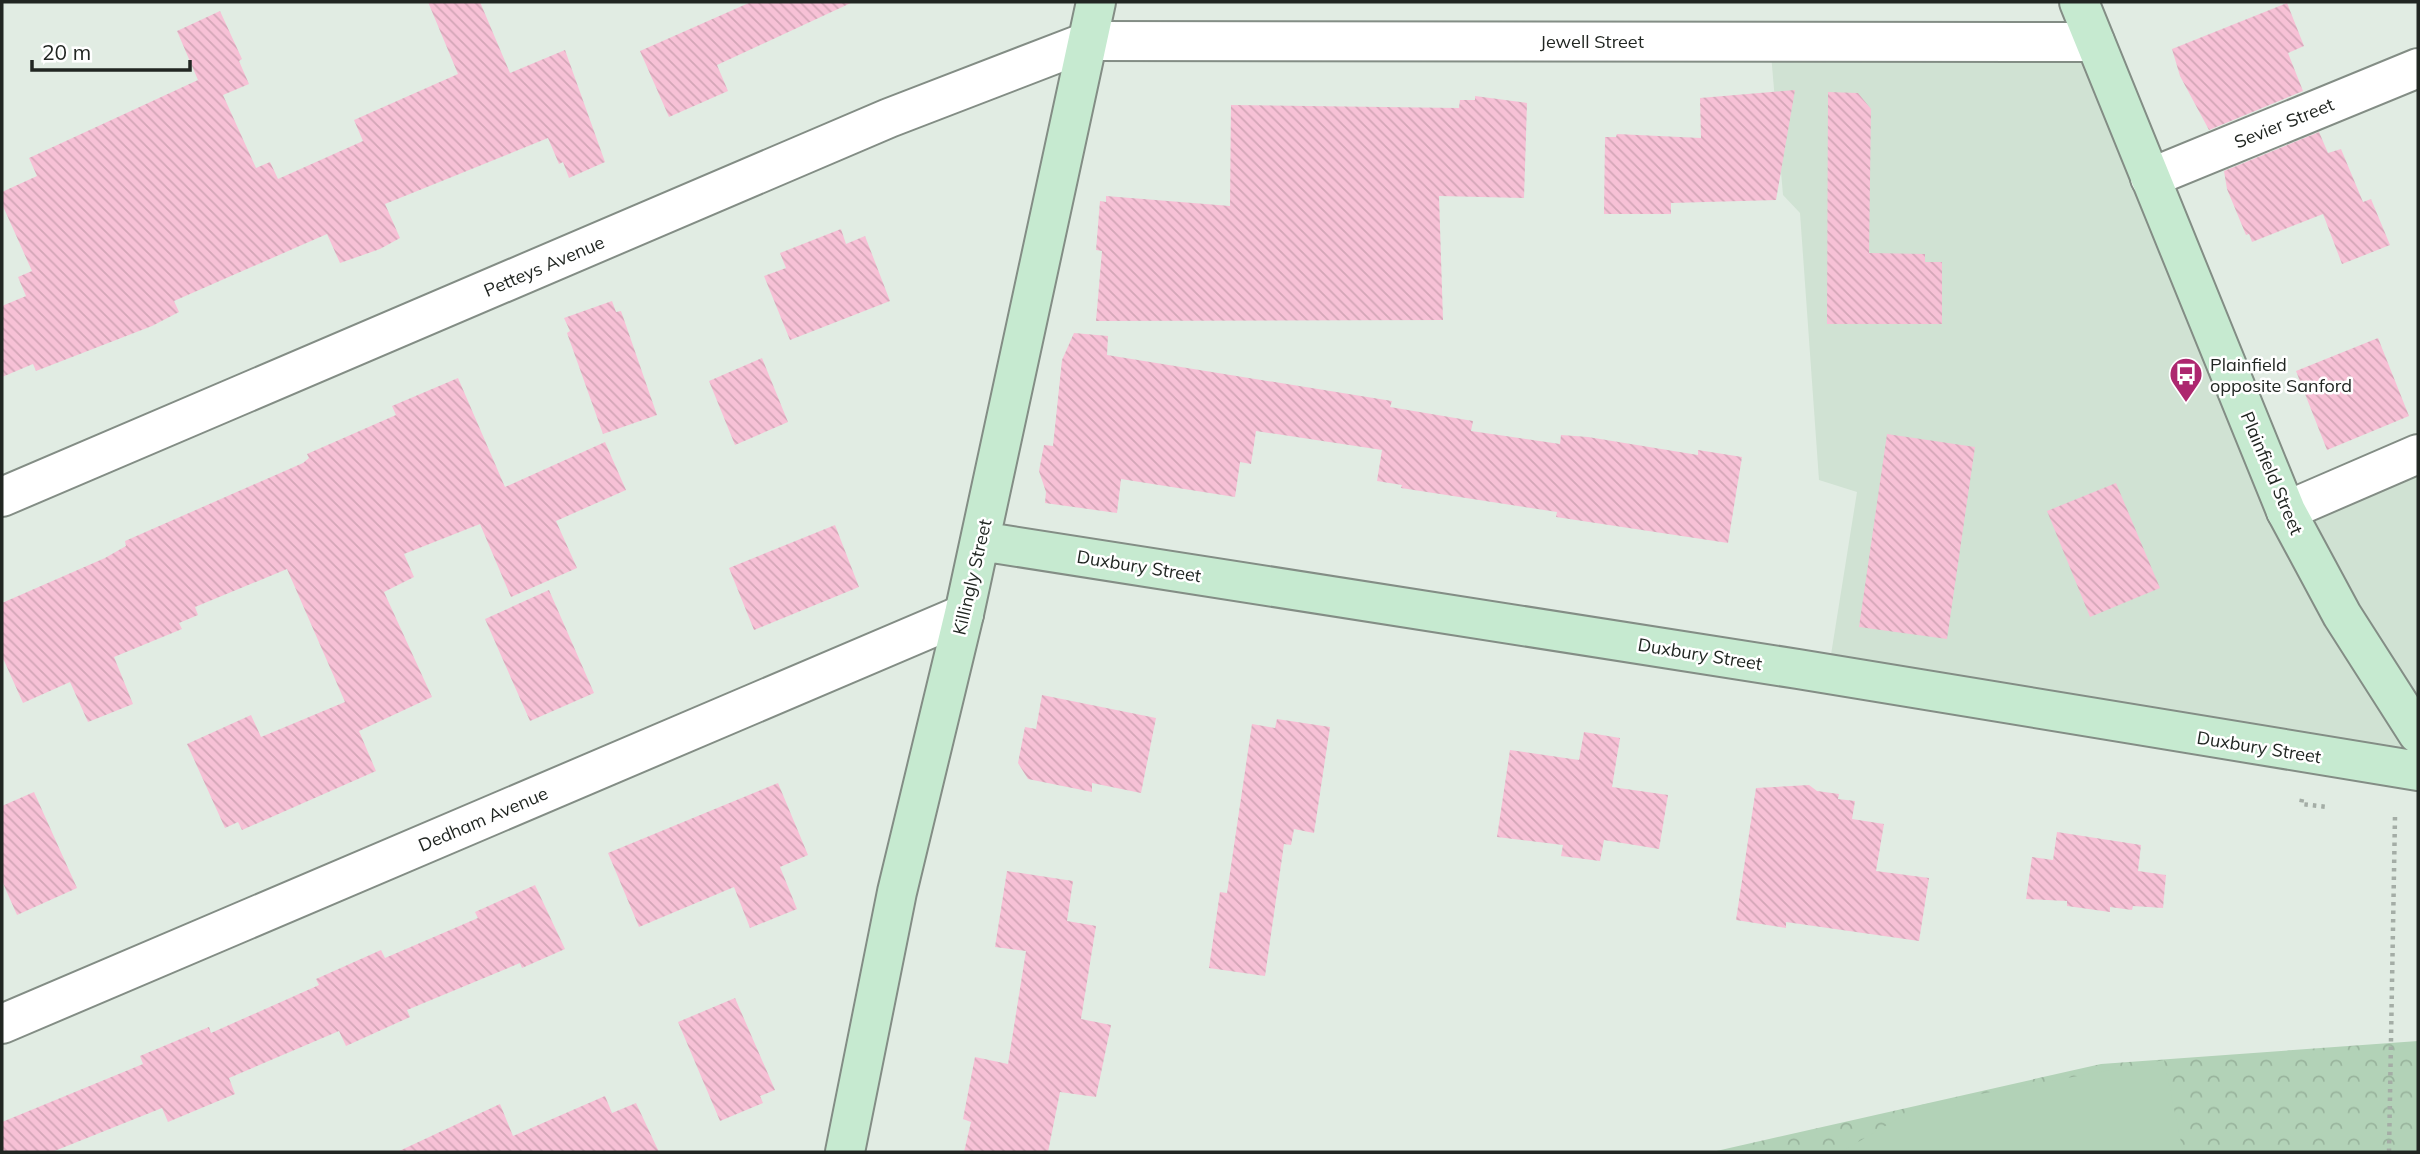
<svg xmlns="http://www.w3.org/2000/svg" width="2420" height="1154" font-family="Mulish,sans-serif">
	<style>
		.built { fill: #d0e2d3 }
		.park { fill: url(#park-crowns) }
		.pitch { fill: #b2d2b7 }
		.building { fill: url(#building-back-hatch) }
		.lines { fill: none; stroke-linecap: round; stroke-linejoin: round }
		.minor-casing { stroke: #838d85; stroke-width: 42 }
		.tertiary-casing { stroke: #838d85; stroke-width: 42 }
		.secondary-casing { stroke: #838d85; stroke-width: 42 }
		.path { stroke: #a4ada6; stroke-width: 4.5; stroke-dasharray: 3.5 5; stroke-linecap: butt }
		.minor { stroke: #fff; stroke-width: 38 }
		.tertiary { stroke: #fff; stroke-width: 38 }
		.secondary { stroke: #c6ead0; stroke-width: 38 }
		.labels { text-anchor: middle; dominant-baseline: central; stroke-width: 5; stroke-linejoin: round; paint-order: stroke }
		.street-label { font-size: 18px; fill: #212622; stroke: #fff }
		.poi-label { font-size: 18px; fill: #212622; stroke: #fff; text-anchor: start }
	</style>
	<defs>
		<pattern id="park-crowns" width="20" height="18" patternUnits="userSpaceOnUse" patternTransform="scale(1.75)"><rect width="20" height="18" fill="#b2d2b7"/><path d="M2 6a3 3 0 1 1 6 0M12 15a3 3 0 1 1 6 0" fill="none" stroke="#99b49d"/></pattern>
		<pattern id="building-back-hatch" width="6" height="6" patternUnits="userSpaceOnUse" patternTransform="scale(1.75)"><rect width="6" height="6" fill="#f7c1d6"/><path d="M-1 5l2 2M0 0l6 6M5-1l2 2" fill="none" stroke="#d3a6b7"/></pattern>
	</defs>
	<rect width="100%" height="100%" fill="#e1ece3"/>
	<path class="built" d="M2097,34L2296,486L2418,444V766L1830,661L1857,492L1819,480L1800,213L1783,195L1770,42Z"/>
	<path class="park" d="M2418,1041V1152H1712L2101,1064Z"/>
	<path class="pitch" d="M2164,1060L2183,1152H1841L1921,1105Z"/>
	<path class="building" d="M428,2H480L510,73L565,50L605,162L569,178L563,162L559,164L548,138L385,204L400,238L380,249L340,263L327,234L174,301L179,312L152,326L36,371L33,364L2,377V306L26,296L18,277L32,271L2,204V192L37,176L29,158L198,80L177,31L220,11L242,59L239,61L249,84L223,95L256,168L270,162L278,179L363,141L354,120L458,74Z
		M751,2H853L717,65L728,91L669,117L640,51Z
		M2287,3L2304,46L2288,53L2303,91L2209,130L2180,76L2172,49Z
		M1795,90L1776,200L1671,203V214H1604L1605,137H1616L1617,134L1701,138L1700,98Z
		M1828,92L1858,93L1871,109L1869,253L1925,254V262H1942V324H1827Z
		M1475,96L1527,103L1524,198L1439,196L1443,320L1096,321L1102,251L1096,250L1100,201L1106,202V196L1230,206L1231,105L1459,108L1460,100H1475Z
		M2319,132L2328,153L2341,149L2363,202L2371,199L2390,245L2342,264L2323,214L2252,242L2249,234L2246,235L2227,189L2224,171Z
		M841,229L846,244L865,236L890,301L790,340L764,276L786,268L780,253Z
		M612,301L616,312L621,311L657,415L603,434L567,333L570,331L564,318Z
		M1074,333L1108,336L1107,355L1392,401L1390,407L1473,421L1471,431L1560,444L1561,435L1588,437L1698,455V450L1742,457L1728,543L1556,517L1557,512L1401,488L1402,485L1377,481L1382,450L1256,431L1251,464L1240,462L1235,497L1121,479L1117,513L1045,503L1046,492L1039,471L1044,445L1053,446L1062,360Z
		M2378,338L2409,416L2327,450L2296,371Z
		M762,358L788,422L735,445L709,381Z
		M458,378L505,487L605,442L626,490L556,521L577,568L511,597L480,524L404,554L414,577L384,592L432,697L359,731L376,771L242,830L238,822L225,828L187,744L251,715L261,737L345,702L287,569L195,607L198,615L179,623L182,629L114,657L133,704L88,722L70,682L23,703L2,656V603L105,558L126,546L125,541L303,463L309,458L307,454L396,415L392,406Z
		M1887,434L1975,447L1947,639L1859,627Z
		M2116,483L2160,588L2090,617L2047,511Z
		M835,525L859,587L754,630L729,568Z
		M549,590L594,693L530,721L485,619Z
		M1042,695L1156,718L1141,793L1092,783V792L1028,779L1018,763L1025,727L1036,729Z
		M1277,719L1330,727L1314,833L1294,829L1291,845L1284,844L1265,976L1209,968L1220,892L1227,893L1252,724L1275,728Z
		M1584,732L1620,738L1612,787L1668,795L1659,849L1604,840L1600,861L1561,856L1563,845L1497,837L1510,750L1579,760Z
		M778,783L808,855L780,867L797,909L750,928L734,887L639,927L608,853Z
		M1809,785L1817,791L1839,794L1838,799L1855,801L1852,819L1884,824L1876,871L1929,878L1919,941L1786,922V928L1736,920L1756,788Z
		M34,792L77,888L17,915L2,881V806Z
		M2057,832L2141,845L2138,871L2166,875L2163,908L2133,906L2132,910L2110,907V912L2067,906V901L2026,899L2032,857L2053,860Z
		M1007,871L1073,881L1067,921L1096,926L1081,1019L1111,1025L1096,1097L1060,1092L1048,1152H964L971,1122L963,1119L975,1057L1008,1064L1026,951L995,947Z
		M535,885L565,949L522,968L520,963L407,1010L410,1017L346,1046L339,1031L229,1078L235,1094L168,1122L162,1108L52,1152H2V1122L143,1064L140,1056L209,1027L211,1033L319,985L316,979L381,950L385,958L478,918L475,912Z
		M735,998L775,1090L760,1096L763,1103L720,1121L678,1022Z
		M605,1096L612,1113L636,1103L659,1152H397L500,1104L513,1136Z"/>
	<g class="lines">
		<defs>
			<path id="minor" d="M1089,41L2095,42
				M2150,178L2418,68
				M2286,511L2418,454
				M2,1024L964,614"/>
			<path id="tertiary" d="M2,497L889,118L1089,41"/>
			<path id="secondary" d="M2079,2L2286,511L2342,615L2418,734
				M980,541L1798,669L2418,771
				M845,1152L897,892L964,614L1096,2"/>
		</defs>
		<use href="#minor" class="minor-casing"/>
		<use href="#tertiary" class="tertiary-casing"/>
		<use href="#secondary" class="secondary-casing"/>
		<path class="path" d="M2302,799L2301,804L2328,807
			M2389,1152L2395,816H2392"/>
		<use href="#minor" class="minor"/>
		<use href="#tertiary" class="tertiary"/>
		<use href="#secondary" class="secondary"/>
	</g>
	<defs>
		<symbol id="bus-pin" viewBox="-11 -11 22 30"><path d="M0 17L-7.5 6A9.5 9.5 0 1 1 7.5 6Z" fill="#ad276f" stroke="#fff"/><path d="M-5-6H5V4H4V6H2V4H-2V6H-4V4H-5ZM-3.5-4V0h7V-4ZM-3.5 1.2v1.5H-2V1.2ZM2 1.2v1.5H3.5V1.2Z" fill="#fff"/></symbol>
	</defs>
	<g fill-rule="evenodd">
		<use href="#bus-pin" x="2167" y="355" width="38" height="52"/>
	</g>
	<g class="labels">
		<g class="street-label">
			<text x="1592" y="41">Jewell Street</text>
			<text transform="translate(2284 123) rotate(-22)">Sevier Street</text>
			<text transform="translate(544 266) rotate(-23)">Petteys Avenue</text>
			<text transform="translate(2272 473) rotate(67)">Plainfield Street</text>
			<text transform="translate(1139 566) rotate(9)">Duxbury Street</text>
			<text transform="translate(972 577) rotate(-77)">Killingly Street</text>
			<text transform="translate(1700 654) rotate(9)">Duxbury Street</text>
			<text transform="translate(2259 747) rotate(9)">Duxbury Street</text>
			<text transform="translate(483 819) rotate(-23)">Dedham Avenue</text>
		</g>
		<g class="poi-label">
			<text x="2210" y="364">Plainfield<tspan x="2210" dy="21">opposite Sanford</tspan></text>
		</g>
	</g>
	<rect width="2420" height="1154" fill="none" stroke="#212622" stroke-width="7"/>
	<path d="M32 60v10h158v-10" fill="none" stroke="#212622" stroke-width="3.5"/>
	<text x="42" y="60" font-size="21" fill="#212622" stroke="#ffffff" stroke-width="5" paint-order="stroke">20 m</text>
</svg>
